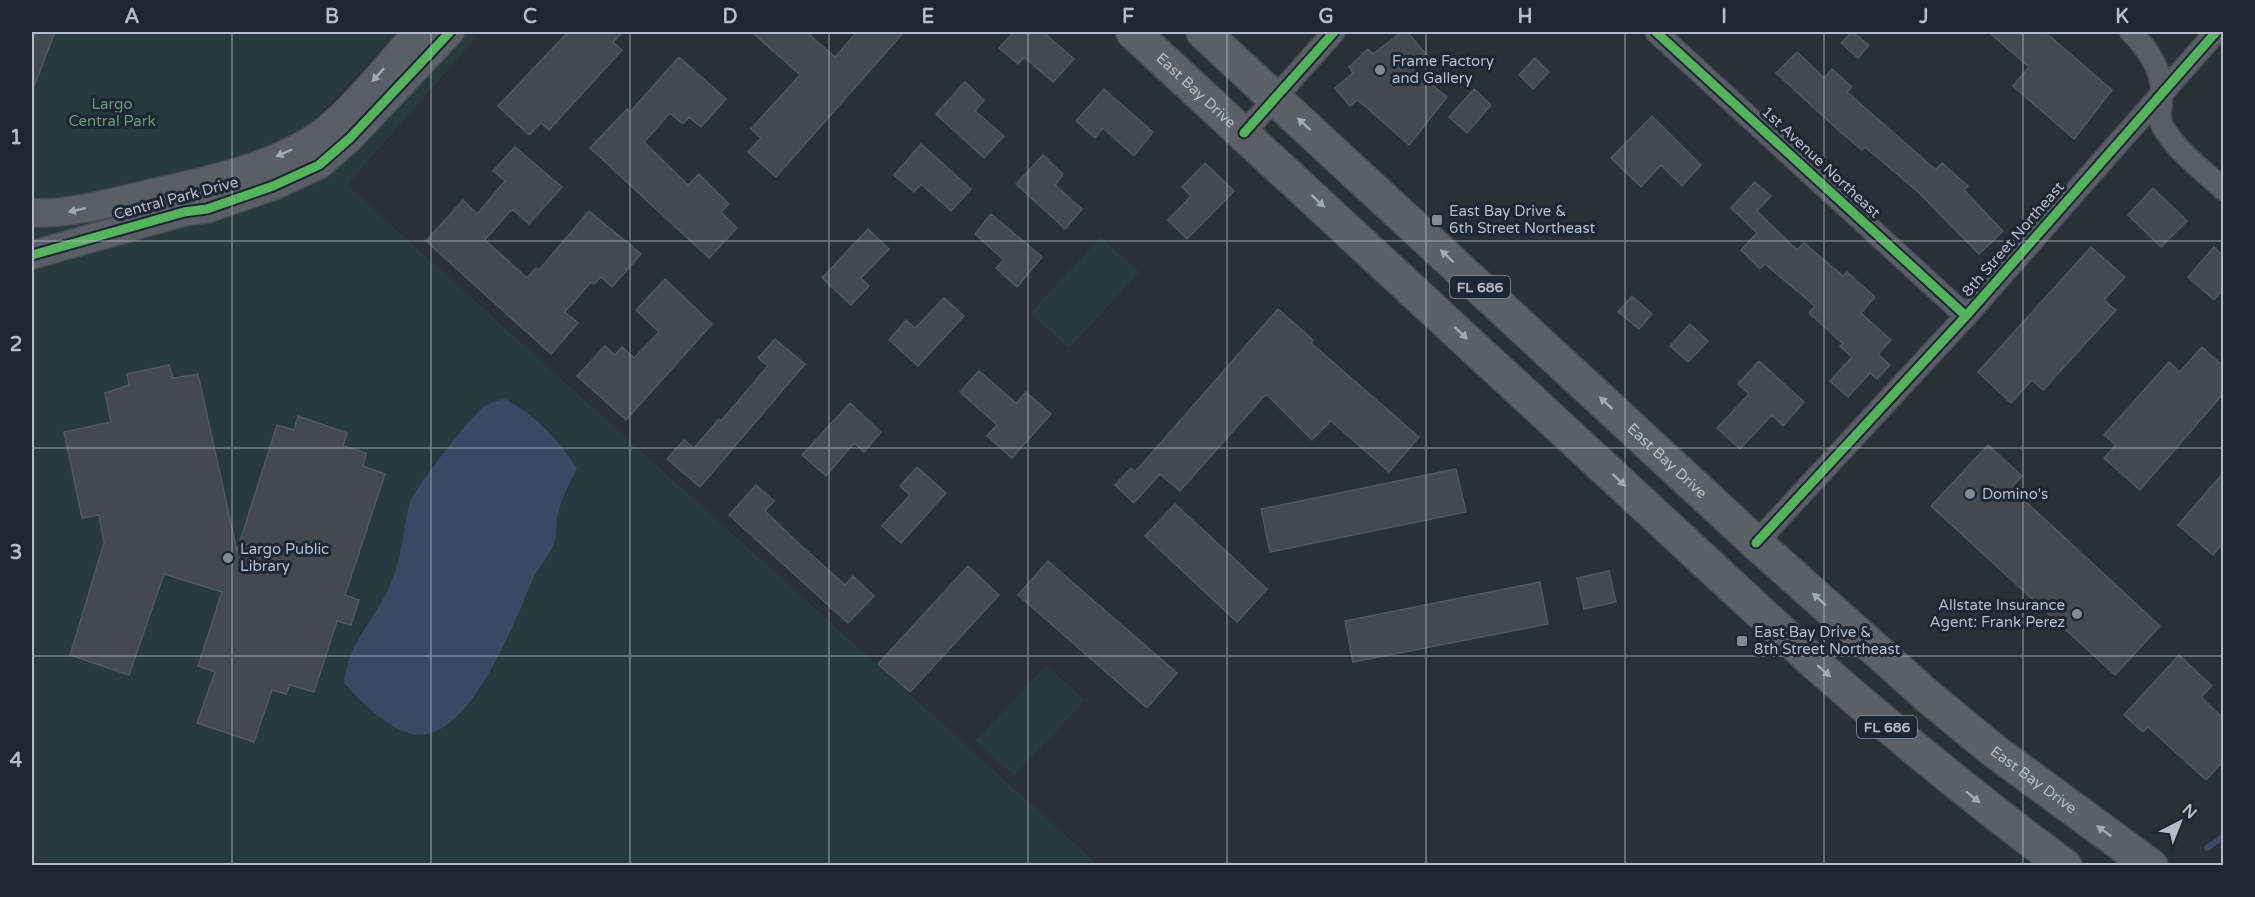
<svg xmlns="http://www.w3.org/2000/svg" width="2255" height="897" font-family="'Varela Round',sans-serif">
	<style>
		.green { fill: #273a3e; fill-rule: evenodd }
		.water { fill: #384963 }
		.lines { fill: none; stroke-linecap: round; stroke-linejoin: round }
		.stream { stroke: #384963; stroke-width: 6 }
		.building { fill: #444950; stroke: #52575f; stroke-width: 1.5 }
		.minor-casing { stroke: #484c53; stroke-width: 24 }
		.tertiary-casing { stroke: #484c53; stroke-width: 30 }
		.primary-casing { stroke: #484c55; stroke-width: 36 }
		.minor { stroke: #5a5e66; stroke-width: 21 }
		.tertiary { stroke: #5a5e66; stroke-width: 27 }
		.primary { stroke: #5c6168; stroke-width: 33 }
		.cycleway-casing { stroke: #1d2633; stroke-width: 13 }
		.cycleway { stroke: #56b35d; stroke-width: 9 }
		.oneway { fill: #a2a9b5 }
		.oneway2 { fill: #a2aab6 }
		.grid { fill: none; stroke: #b4bcc9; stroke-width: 1.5; stroke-opacity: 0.55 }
		.poi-dot { fill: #848b96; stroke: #1d2633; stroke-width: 2 }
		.labels { text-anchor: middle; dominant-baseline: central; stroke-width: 6; stroke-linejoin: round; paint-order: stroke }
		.shield { fill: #1d2633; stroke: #878f9c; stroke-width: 1.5 }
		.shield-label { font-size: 14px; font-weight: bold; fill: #b4bcc9 }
		.poi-label { font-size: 15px; fill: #b4bcc9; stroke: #1d2633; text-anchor: start }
		.street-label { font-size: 15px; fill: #b4bcc9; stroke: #1d2633 }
		.park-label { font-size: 15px; fill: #6b9a76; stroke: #1d2633 }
		.neatline { fill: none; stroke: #b4bcc9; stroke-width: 2 }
		.grid-label { font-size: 20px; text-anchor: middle; font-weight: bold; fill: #b4bcc9 }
	</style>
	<rect width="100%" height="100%" fill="#2a3038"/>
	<path class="green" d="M32,32H397L315,119L295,137L267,152L123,193L32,204Z
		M465,32H481L347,185L1094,861L1091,866L32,865V266L365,138ZM505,399C537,416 557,438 577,468L558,512L555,542L536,573L496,662L476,695L452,721L438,730L358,635L376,613L391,585L401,555L409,503L476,413Z
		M267,172L206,197L32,243V225Z
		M1101,237L1139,272L1069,349L1030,313Z
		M1046,665L1085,700L1014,776L976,741Z"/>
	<path class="water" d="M505,399C537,416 557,438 577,468C571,482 561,499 558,514C556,523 557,533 555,541C551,554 540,565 534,577C516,617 470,745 413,734C389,730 360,701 344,683C348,641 374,622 390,585C403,557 402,533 409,505C412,492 465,424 477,413C485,404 493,401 505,399Z"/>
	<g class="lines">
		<path class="stream" d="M2207,848L2224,836"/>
	</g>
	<path class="building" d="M32,32H55L33,89L32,88Z
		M568,32H623L613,42L622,50L549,130L541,123L529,135L498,106Z
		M752,32H806L835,57L857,32H904L776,177L748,152L761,138L751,129L800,75Z
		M1014,32H1043L1074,59L1053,82L1024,57L1018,64L999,48Z
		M1402,32H1407L1427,55L1412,68L1447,97L1409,145L1358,100L1350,106L1335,88L1353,73L1349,67L1368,49L1373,54Z
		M1852,32L1869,45L1858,58L1841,43Z
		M1989,32H2045L2112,90L2074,139L2013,86L2029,67Z
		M1797,52L1824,78L1832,69L1852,87L1847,92L1936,170L1942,163L1968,186L1964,190L2003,231L1979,254L1917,191L1865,147L1862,150L1837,129L1776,73Z
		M679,57L726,99L701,127L689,117L683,124L670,113L644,142L688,185L699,174L729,204L721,212L737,228L709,258L590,148L627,109L630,112Z
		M1535,58L1549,72L1533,89L1519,75Z
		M965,82L984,100L975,111L1004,136L984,158L936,114Z
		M1104,89L1153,132L1134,156L1103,128L1095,138L1076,121Z
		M1474,89L1491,105L1467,133L1449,117Z
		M1652,116L1701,165L1682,186L1661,165L1641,187L1611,158Z
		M921,144L971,189L951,211L921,184L914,192L894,175Z
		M515,147L562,187L529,224L512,209L485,240L527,278L536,268L539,270L589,211L641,254L612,287L601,277L594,284L591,282L565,312L578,323L551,354L426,241L463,200L477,214L505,181L493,171Z
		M1043,155L1063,174L1055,185L1082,209L1065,229L1016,184Z
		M1205,163L1234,191L1187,239L1168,220L1191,196L1182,187Z
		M1755,182L1771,196L1757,211L1797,250L1804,243L1843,276L1847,272L1875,297L1861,313L1891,340L1878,354L1890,365L1877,379L1870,373L1848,397L1830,381L1852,357L1840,346L1843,344L1809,313L1815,306L1765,264L1760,269L1741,250L1757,233L1731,208Z
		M2153,188L2187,221L2161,247L2128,215Z
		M991,214L1042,257L1017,287L996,268L1004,260L975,234Z
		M868,229L889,249L861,278L869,286L851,305L822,278Z
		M2091,247L2125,277L2104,300L2116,310L2043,390L2032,380L2011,403L1978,372Z
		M2214,247L2223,256V289L2214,300L2188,277Z
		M665,279L712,324L626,420L577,376L605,346L615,355L622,347L634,358L659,332L636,310Z
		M1632,296L1652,314L1639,329L1618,312Z
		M944,298L964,316L918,366L889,340L906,320L915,328Z
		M1278,309L1313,340L1311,343L1419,437L1389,472L1331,421L1312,440L1266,394L1180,491L1160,474L1134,503L1115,485L1131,468L1135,472Z
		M1690,324L1708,341L1688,362L1670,346Z
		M775,339L805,364L700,487L667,459L684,440L694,448L719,419L721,421L768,366L758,358Z
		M2202,347L2223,366V394L2140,490L2104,458L2116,445L2104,435L2169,362L2180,372Z
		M1759,361L1804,402L1783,426L1772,415L1740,449L1717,428L1749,394L1738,384Z
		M169,365L173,378L198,374L237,551L277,425L294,430L298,416L347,433L343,446L366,453L363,466L385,474L345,595L359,600L351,625L337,621L314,692L290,685L286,694L272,690L254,742L197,723L215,672L198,666L222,592L164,574L129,675L70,655L104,543L99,515L82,518L64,432L111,422L105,393L129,385L127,374Z
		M979,371L1016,403L1026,392L1051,414L1012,458L987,436L997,425L960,392Z
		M850,403L881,432L864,452L854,443L826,476L802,455Z
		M1988,445L2022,476L2011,488L2160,626L2115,675L1931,506Z
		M917,467L946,493L901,543L882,526L910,495L900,486Z
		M1456,469L1466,512L1270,552L1261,509Z
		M2223,473V543L2213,555L2178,525Z
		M756,485L774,501L765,511L795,540L845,585L853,576L874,596L848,623L729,515Z
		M1175,504L1267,589L1237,622L1145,536Z
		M1048,561L1177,673L1147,708L1018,595Z
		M968,566L999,595L910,692L878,664Z
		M1609,571L1616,602L1584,609L1577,578Z
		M1540,582L1548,624L1353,662L1345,621Z
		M2179,655L2212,686L2201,697L2223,718V761L2206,780L2148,727L2143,732L2124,715Z"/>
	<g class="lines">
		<defs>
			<path id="minor" d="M1656,32L1966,316
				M2131,32C2148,49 2161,68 2162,93C2162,102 2158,117 2162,125C2175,150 2203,170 2224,190
				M1244,133L1334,32
				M1756,543L1966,316L2216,32"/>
			<path id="tertiary" d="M32,213C71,214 105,204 144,195C205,181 286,166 334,123C365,96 390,61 418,32
				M32,255L184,212L207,209L273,186L319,165L350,138L450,32"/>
			<g id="primary">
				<path id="s1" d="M1133,32L1816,664C1897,735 1978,802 2065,866"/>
				<path id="s2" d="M1203,32L1756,543L1931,699L1993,750L2151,866"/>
			</g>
		</defs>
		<use href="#minor" class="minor-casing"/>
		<use href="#tertiary" class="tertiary-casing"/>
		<use href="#primary" class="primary-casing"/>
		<use href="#minor" class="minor"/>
		<use href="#tertiary" class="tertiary"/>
		<use href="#primary" class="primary"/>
		<defs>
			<path id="cycleway" d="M1656,32L1966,316
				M1244,133L1334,32
				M32,255L184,212L207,209L273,186L319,165L350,138L450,32
				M1756,543L1966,316L2216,32"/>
		</defs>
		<use href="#cycleway" class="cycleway-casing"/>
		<use href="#cycleway" class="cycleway"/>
	</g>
	<defs><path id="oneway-solid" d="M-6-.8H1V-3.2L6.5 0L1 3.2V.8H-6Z" transform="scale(1.5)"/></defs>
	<g class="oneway">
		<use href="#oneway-solid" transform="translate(378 75) rotate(132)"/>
		<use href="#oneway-solid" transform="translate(284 153) rotate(156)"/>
		<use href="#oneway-solid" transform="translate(77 210) rotate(167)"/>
	</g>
	<g class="oneway2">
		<use href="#oneway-solid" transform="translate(1304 124) rotate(-137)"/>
		<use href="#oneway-solid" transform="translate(1318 201) rotate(43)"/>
		<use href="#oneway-solid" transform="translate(1447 256) rotate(-137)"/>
		<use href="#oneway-solid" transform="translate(1461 333) rotate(43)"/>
		<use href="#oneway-solid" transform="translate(1606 403) rotate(-137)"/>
		<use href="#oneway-solid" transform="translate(1619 480) rotate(43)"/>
		<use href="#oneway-solid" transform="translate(1819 599) rotate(-138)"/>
		<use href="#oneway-solid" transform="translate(1824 671) rotate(41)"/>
		<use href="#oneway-solid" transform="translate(1973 797) rotate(39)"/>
		<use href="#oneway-solid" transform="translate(2104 831) rotate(-144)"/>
	</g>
	<path class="grid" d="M232,32V866M431,32V866M630,32V866M829,32V866M1028,32V866M1227,32V866M1426,32V866M1625,32V866M1824,32V866M2023,32V866M32,241H2224M32,448H2224M32,656H2224"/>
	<g class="poi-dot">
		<circle cx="1380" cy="70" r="6"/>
		<rect x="1431" y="214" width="12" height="12" rx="3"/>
		<circle cx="1970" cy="494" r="6"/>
		<circle cx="228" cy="558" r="6"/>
		<circle cx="2077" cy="614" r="6"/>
		<rect x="1736" y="635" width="12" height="12" rx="3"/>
	</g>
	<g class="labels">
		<g class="shield">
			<rect x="1450" y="276" width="60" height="22" rx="4.5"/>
			<rect x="1857" y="716" width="60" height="22" rx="4.5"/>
		</g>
		<g class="shield-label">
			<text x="1480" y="287">FL 686</text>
			<text x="1887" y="727">FL 686</text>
		</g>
		<g class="poi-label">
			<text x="1392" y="61">Frame Factory<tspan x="1392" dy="17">and Gallery</tspan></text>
			<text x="1449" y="211">East Bay Drive &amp;<tspan x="1449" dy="17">6th Street Northeast</tspan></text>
			<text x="1982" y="494">Domino's</text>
			<text x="240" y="549">Largo Public<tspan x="240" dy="17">Library</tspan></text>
			<text x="2065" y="605" text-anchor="end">Allstate Insurance<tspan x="2065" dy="17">Agent: Frank Perez</tspan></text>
			<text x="1754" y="632">East Bay Drive &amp;<tspan x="1754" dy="17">8th Street Northeast</tspan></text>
		</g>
		<g class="street-label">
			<text stroke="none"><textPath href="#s1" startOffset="86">East Bay Drive</textPath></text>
			<text transform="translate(1821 162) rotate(43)">1st Avenue Northeast</text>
			<text transform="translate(176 198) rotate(-15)">Central Park Drive</text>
			<text transform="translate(2013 239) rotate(-49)">8th Street Northeast</text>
			<text stroke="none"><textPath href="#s2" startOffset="632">East Bay Drive</textPath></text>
			<text stroke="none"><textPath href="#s2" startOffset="1118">East Bay Drive</textPath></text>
		</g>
		<g class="park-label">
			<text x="112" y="104">Largo<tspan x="112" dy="17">Central Park</tspan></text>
		</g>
	</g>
	<rect width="2255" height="897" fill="none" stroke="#1d2633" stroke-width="66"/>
	<g transform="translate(2180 822) rotate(42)" stroke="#1d2633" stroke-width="4.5" paint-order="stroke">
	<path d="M0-4.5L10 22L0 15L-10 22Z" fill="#b4bcc9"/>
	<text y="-9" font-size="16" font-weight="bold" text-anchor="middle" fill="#b4bcc9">N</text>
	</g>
	<rect x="33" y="33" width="2189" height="831" class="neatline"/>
	<g class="grid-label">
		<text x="132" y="23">A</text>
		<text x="332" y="23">B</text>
		<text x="530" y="23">C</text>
		<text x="730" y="23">D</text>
		<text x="928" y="23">E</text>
		<text x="1128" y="23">F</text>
		<text x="1326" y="23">G</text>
		<text x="1525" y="23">H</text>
		<text x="1724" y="23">I</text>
		<text x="1924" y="23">J</text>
		<text x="2122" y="23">K</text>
		<text x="16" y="144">1</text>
		<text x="16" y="351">2</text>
		<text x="16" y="559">3</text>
		<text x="16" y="767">4</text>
	</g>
</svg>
